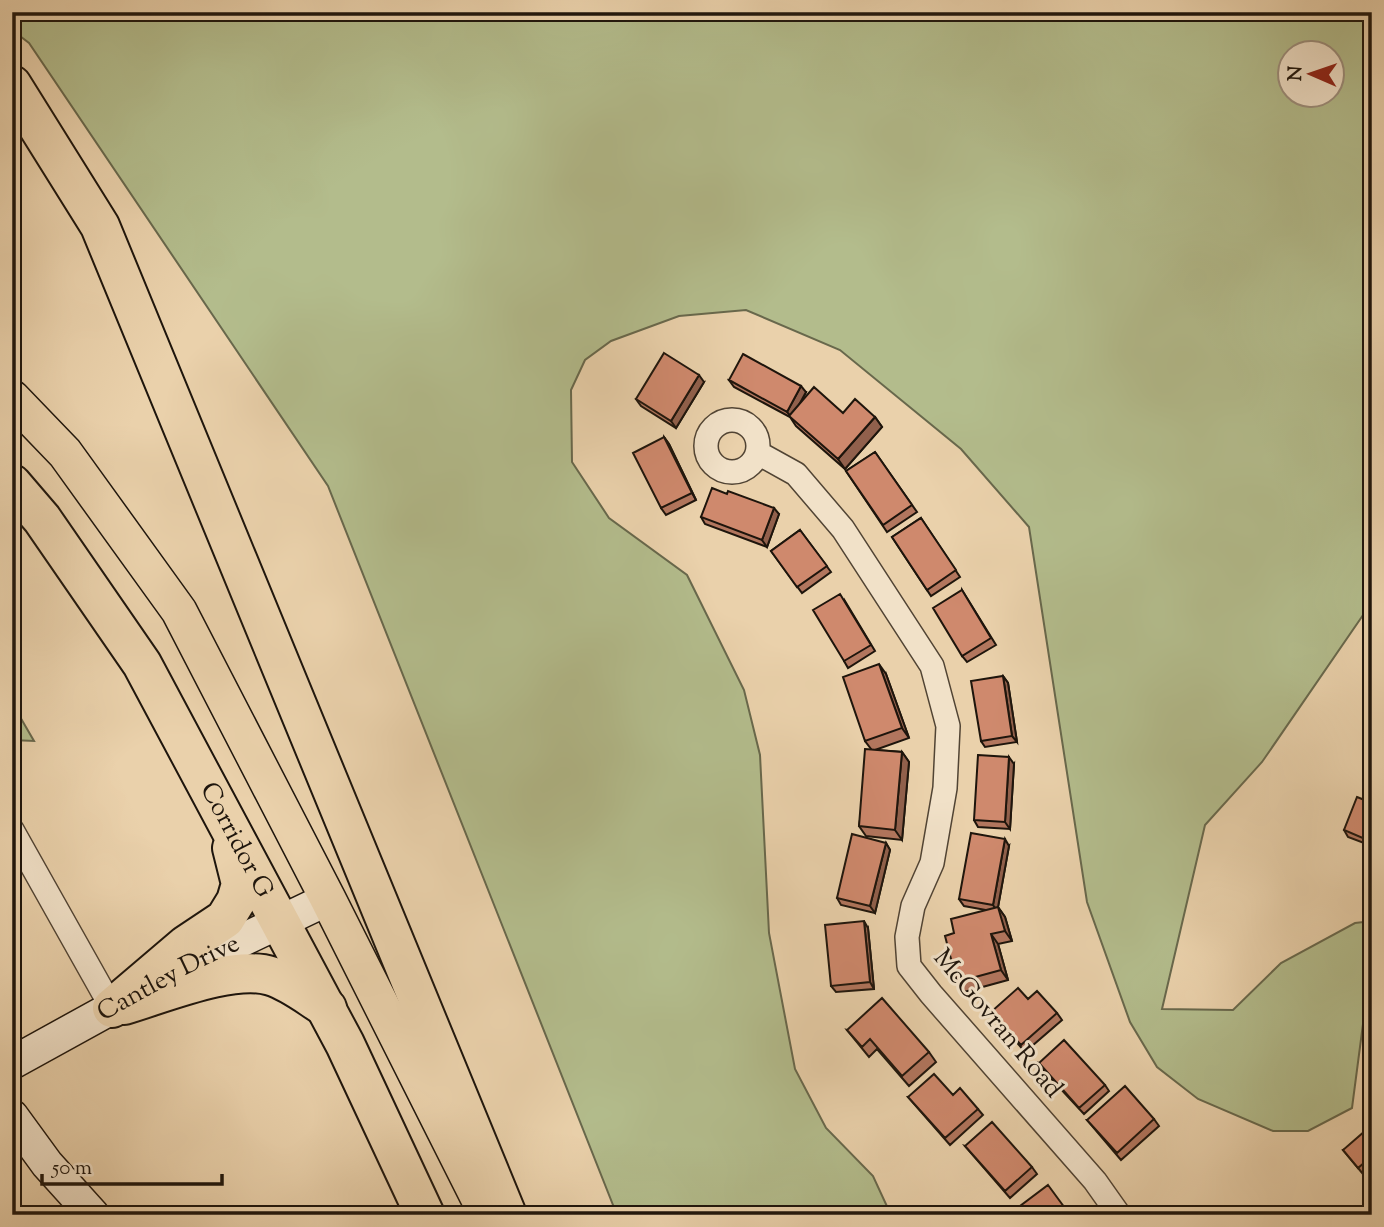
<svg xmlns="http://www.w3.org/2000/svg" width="1384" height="1227" font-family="'Sorts Mill Goudy',serif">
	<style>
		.green { fill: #b3bc8c; stroke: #68684c; stroke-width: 2; fill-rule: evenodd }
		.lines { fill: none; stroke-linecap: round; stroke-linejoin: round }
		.street-casing { stroke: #514434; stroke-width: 26 }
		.secondary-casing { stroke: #1e150c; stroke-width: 35 }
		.primary-casing { stroke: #1e150c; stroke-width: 38 }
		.highway-casing { stroke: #1e150c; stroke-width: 42 }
		.street { stroke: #f1e1c8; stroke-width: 23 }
		.secondary { stroke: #f1e1c8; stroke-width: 32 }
		.primary { stroke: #ead1ab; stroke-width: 35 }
		.highway { stroke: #ead1ab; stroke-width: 38 }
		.wall { fill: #b2765e; stroke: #1e150c; stroke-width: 2 }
		.shaded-wall { fill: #91604c; stroke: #1e150c; stroke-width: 2 }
		.building { fill: #cf896d; stroke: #1e150c; stroke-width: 2 }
		.labels { text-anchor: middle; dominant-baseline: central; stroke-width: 6; stroke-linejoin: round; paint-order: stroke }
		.street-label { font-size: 26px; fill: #1e150c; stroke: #f1e1c8 }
	</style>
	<rect width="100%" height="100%" fill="#ead1ab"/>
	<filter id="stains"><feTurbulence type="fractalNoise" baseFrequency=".00286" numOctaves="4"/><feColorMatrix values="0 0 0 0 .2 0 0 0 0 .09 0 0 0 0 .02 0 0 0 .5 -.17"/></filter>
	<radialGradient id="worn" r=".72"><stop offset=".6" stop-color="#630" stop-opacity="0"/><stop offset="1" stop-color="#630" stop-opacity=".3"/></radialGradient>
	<path class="green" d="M12,12H1372V602L1262,762L1205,825L1162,1009L1233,1010L1281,963L1355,923L1372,921V999L1363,1024L1352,1108L1308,1131H1273L1198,1099L1157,1067L1130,1022L1087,902L1029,527L961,449L840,350L746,310L679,316L611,341L585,360L571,390L572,462L609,518L687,575L744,690L760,755L769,933L795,1069L826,1128L873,1176L891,1215H617L328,486L29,43L12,30ZM1290,52H1332V94H1290Z
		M12,703L34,741L12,740Z"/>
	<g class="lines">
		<defs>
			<path id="street" d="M706 446a26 26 0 1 1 52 0a26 26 0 1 1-52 0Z
				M758,453L796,474L843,529L932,666L948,726L945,788L932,863L913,906L907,937L909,966L931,994L1095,1181L1119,1215
				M12,830L112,1008"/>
			<g id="secondary">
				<path id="s1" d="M12,1063L188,966L328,899"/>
				<path d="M12,1116L47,1164L93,1215"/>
			</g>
			<path id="primary" d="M12,398L65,453L179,611L328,899L487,1215"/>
			<g id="highway">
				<path d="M12,85L100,226L507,1215"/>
				<path id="s2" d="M12,484L42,519L142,664L345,1044L425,1215"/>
				<path d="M124,1005C162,994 233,964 271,976C291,982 309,997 327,1008"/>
				<path d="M112,1008L186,945L225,919L236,901L241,884L232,848"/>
			</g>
		</defs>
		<use href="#street" class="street-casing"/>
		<use href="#secondary" class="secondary-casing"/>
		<use href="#primary" class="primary-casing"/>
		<use href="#highway" class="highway-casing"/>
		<use href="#street" class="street"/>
		<use href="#secondary" class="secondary"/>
		<use href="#primary" class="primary"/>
		<use href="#highway" class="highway"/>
	</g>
	<path class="wall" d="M729,380L806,392L800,403L843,413L875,417L882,427L845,469L796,426L790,417L734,387Z
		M704,382L676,428L641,406L636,399Z
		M664,437L669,444L696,500L666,515L661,508Z
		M875,452L917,512L887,532L846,471Z
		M727,494L779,514L767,547L705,524L701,517Z
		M921,518L960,577L931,596L892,537Z
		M800,530L831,572L802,593L771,551Z
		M962,590L996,645L967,662L962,656Z
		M845,601L875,651L848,668L844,661Z
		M886,674L909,738L875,750L902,752L909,762L902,840L866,836L859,826L871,749L865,741Z
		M1003,676L1008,683L1017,742L985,747L981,741Z
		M1014,764L1010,829L978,827L974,820Z
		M1372,803V846L1348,837L1344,830Z
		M886,843L890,850L875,913L841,905L837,898Z
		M1009,846L998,907L1005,917L1012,941L998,944L1008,980L964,992L957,982L954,933L986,910L964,906L959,899Z
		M868,928L874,989L836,992L831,986Z
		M1028,999L1057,1013L1062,1020L1025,1052L991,1012Z
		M847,1030L929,1052L936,1062L909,1086L877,1049L869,1057Z
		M1039,1063L1105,1085L1109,1091L1084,1114L1043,1070Z
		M953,1095L978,1109L983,1115L950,1145L908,1097Z
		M1154,1119L1159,1126L1121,1160L1087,1120Z
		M1372,1139V1167L1363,1174L1343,1150Z
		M965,1146L1032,1167L1037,1174L1010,1198Z"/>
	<path class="shaded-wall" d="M699,375L704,382L676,428L671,421Z
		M801,386L806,392L792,418L787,412Z
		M875,417L882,427L845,469L838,459Z
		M664,437L669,444L696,500L692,493Z
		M774,508L779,514L767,547L762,540Z
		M879,664L886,674L909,738L902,728Z
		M1003,676L1008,683L1017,742L1012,736Z
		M902,752L909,762L902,840L895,830Z
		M1009,757L1014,764L1010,829L1005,822Z
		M1005,839L1009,846L998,907L1005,917L1012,941L1005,931L998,912L993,905Z
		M886,843L890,850L875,913L870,906Z
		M864,921L868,928L874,989L870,982Z
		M991,934L998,944L1008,980L1001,970Z"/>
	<path class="building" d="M664,353L699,375L671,421L636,399Z
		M743,354L801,386L787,412L729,380Z
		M814,387L843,413L855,399L875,417L838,459L789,416Z
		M664,437L692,493L661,508L633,453Z
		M875,452L912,505L883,525L846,471Z
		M712,488L727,494L728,491L774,508L762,540L701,517Z
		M921,518L956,570L927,590L892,537Z
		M800,530L827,566L797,587L771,551Z
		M962,590L991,638L962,656L933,608Z
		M840,594L871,645L844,661L813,610Z
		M879,664L902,728L865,741L843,677Z
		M1003,676L1012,736L981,741L971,681Z
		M865,749L902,752L895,830L859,826Z
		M978,755L1009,757L1005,822L974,820Z
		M1357,797L1372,803V842L1344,830Z
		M971,833L1005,839L993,905L959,899Z
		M852,834L886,843L870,906L837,898Z
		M998,907L1005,931L991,934L1001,970L957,982L945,936L954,933L951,919Z
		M864,921L870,982L831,986L825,925Z
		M1018,988L1028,999L1037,991L1057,1013L1021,1045L991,1012Z
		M882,998L929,1052L902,1076L870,1039L862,1047L847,1030Z
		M1064,1040L1105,1085L1079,1108L1039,1063Z
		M934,1074L953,1095L960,1088L978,1109L945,1138L908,1097Z
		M1125,1086L1154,1119L1117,1153L1087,1120Z
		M992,1122L1032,1167L1005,1191L965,1146Z
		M1365,1131L1372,1139V1156L1358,1168L1343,1150Z
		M1048,1185L1070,1215H1008Z"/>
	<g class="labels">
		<g class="street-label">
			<text stroke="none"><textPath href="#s2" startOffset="422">Corridor G</textPath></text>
			<text stroke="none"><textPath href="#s1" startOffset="178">Cantley Drive</textPath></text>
			<text transform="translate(997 1024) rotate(50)">McGovran Road</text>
		</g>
	</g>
	<rect width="1384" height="1227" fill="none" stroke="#ead1ab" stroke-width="42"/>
	<rect x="14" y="14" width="1356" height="1199" fill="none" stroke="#1e150c" stroke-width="3.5"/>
	<rect x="21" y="21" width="1342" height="1185" fill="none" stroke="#1e150c" stroke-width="2"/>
	<g transform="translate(1311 74) rotate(272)"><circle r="33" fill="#f1e1c8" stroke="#9d8f7d" stroke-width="2"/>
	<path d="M0-5L12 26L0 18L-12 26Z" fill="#8f2418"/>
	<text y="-10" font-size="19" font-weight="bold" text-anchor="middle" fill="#1e150c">N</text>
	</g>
	<path d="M42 1174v10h180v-10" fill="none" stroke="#1e150c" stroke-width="3.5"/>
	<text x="52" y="1174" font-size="21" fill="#1e150c" stroke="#f1e1c8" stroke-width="5" paint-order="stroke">50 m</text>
	<rect width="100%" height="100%" filter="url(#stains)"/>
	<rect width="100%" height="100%" fill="url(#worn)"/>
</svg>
